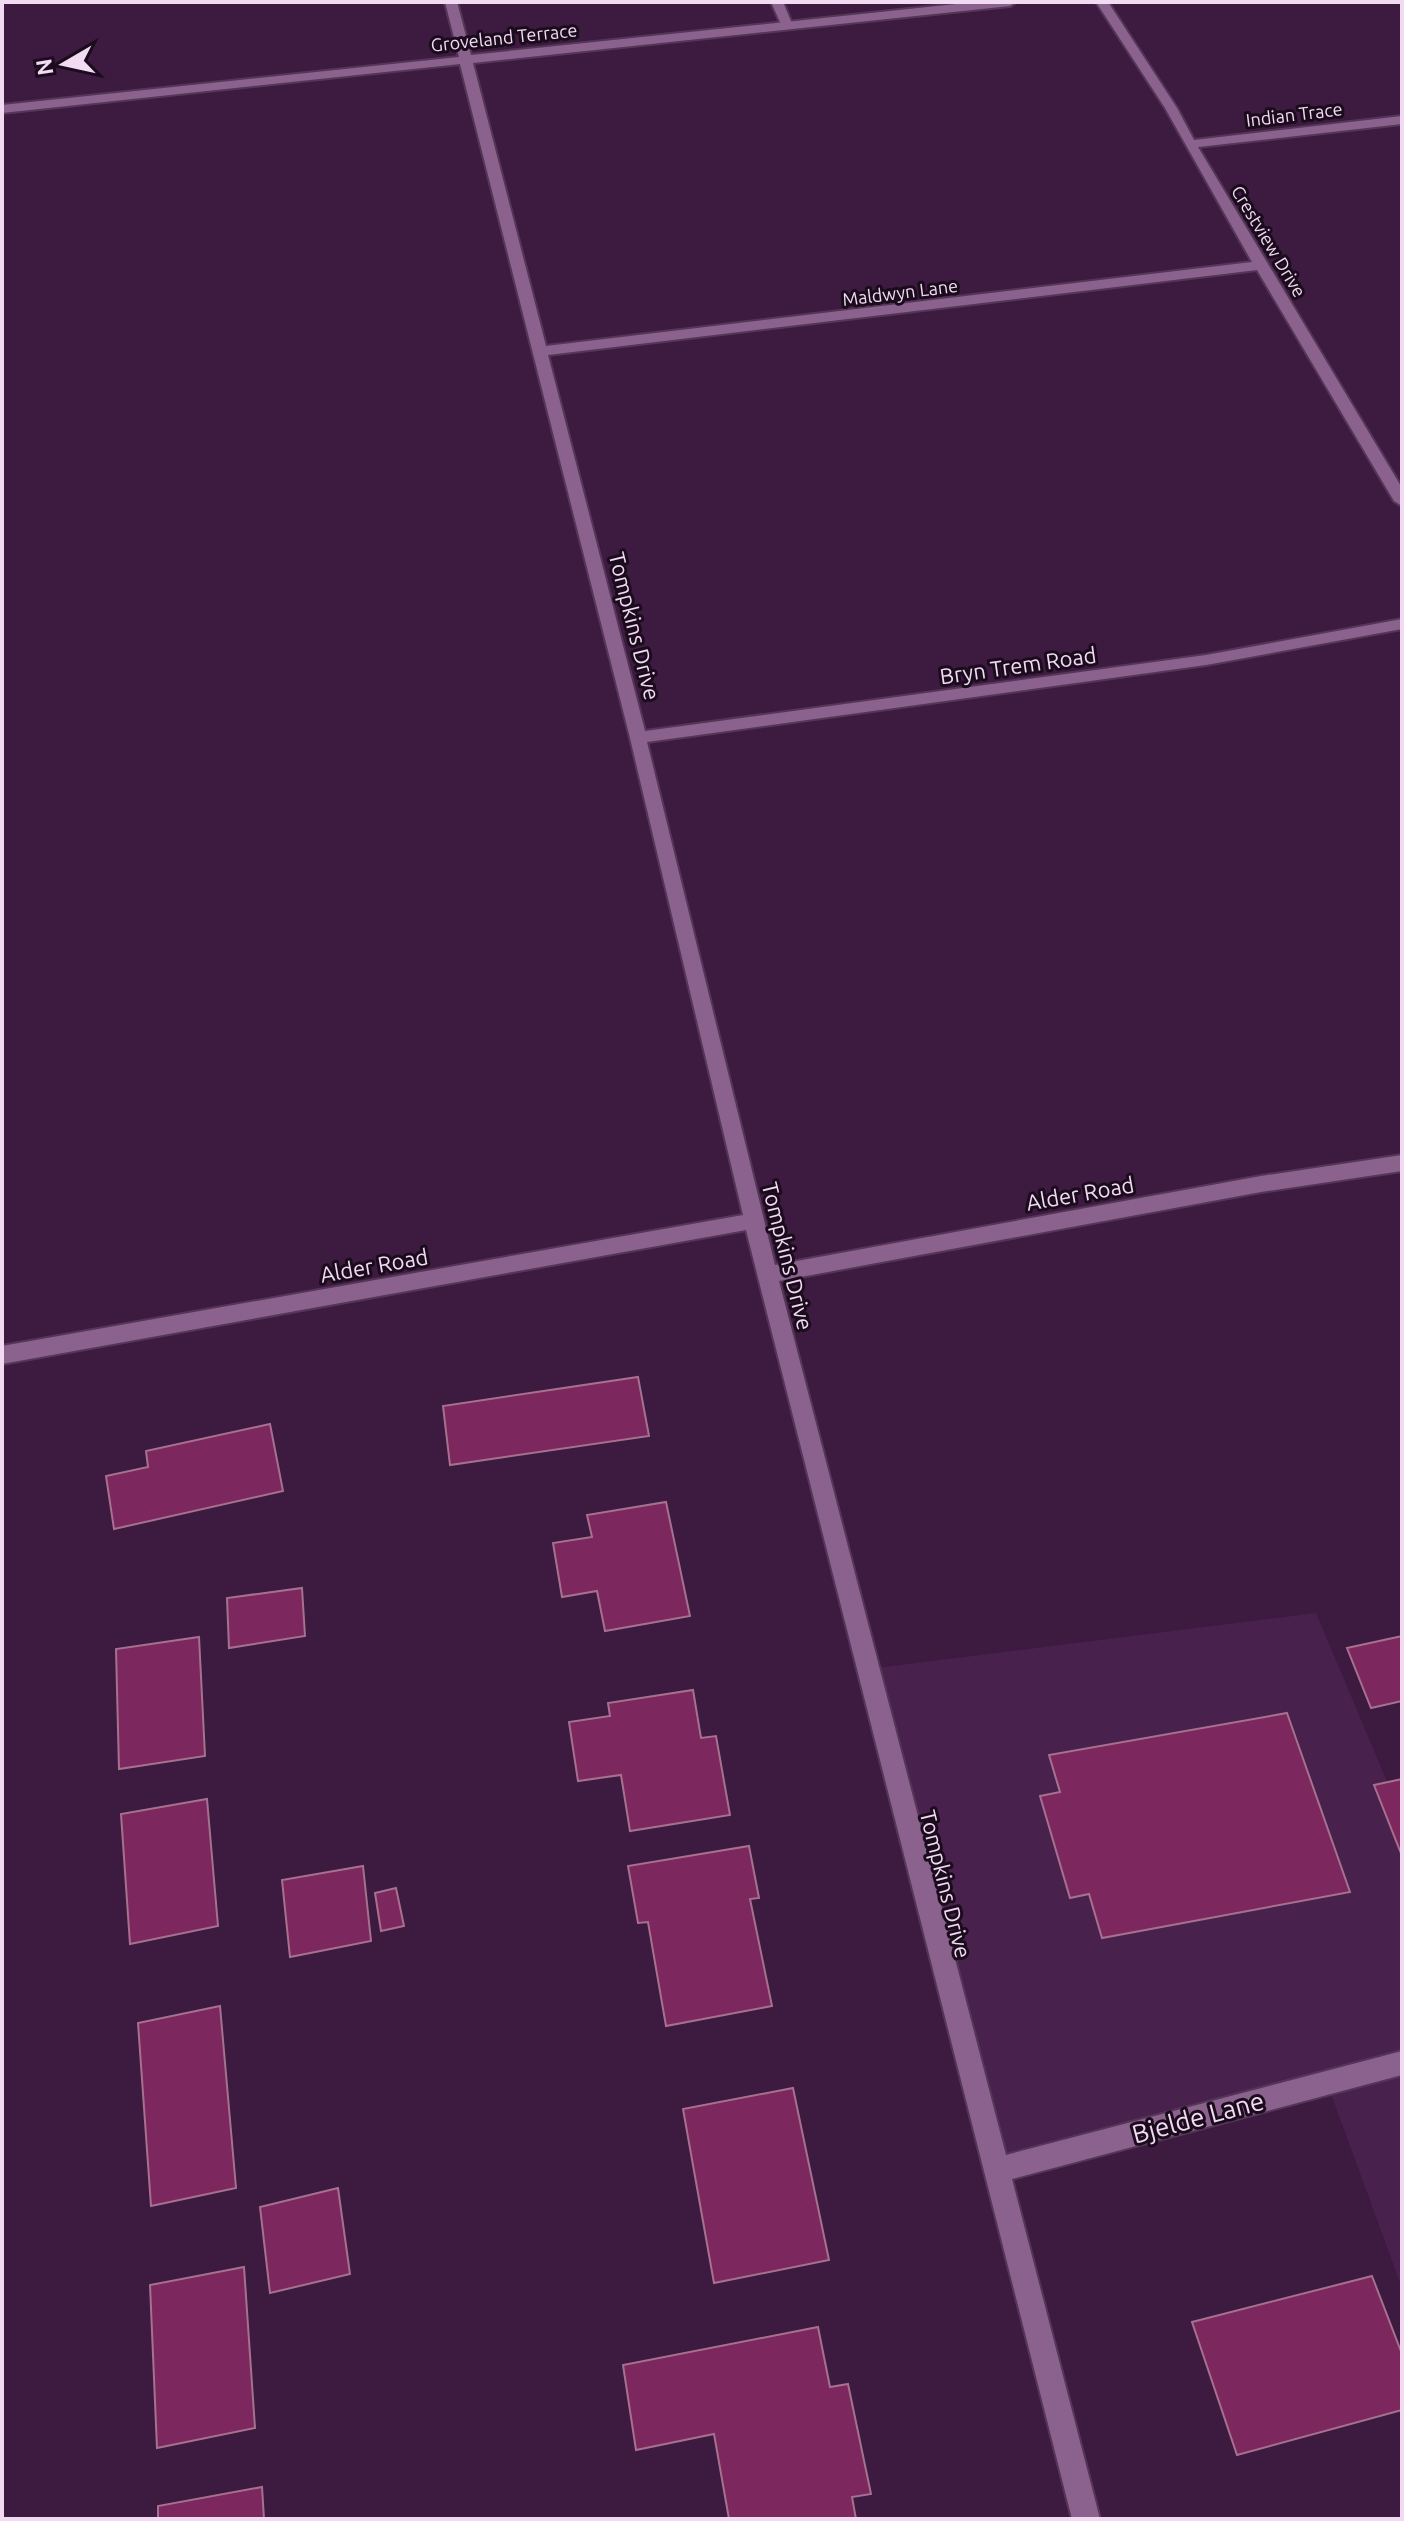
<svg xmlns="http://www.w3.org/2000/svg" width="1404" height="2521" font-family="Ubuntu,sans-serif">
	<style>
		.built { fill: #49214d }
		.building { fill: #7d275f; stroke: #a6708f; stroke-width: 2 }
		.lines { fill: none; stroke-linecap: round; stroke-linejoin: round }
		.service-casing { stroke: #543657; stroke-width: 4 }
		.minor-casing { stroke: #543657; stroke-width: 4 }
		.service { fill: #8a628d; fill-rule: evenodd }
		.minor { fill: #8a628d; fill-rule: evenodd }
		.labels { text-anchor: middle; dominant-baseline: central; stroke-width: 6; stroke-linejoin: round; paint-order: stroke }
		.far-street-label { font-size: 18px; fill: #f1daf2; stroke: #1b0c1d }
		.street-label { font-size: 22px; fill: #f1daf2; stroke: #1b0c1d }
		.near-street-label { font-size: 26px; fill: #f1daf2; stroke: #1b0c1d }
	</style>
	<rect width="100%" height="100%" fill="#3d1a40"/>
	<path class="built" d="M1316,1613L1402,1817V2288L1327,2083L995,2171L868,1669Z"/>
	<path class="building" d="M638,1377L649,1436L450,1465L443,1406Z
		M270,1424L283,1491L114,1529L106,1476L148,1467L146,1451Z
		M666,1502L690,1616L605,1631L597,1591L562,1597L553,1543L592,1537L587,1515Z
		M302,1588L305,1636L229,1648L227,1598Z
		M1402,1636V1701L1371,1708L1347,1648Z
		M199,1637L205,1756L119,1769L116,1649Z
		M693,1690L701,1738L716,1736L730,1815L630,1831L621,1775L578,1781L569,1722L610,1716L608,1703Z
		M1287,1713L1350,1892L1102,1938L1089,1894L1070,1898L1040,1796L1060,1792L1049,1755Z
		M1402,1779V1856L1374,1785Z
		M207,1799L218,1926L130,1944L121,1814Z
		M749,1846L759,1898L750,1899L772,2006L666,2026L648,1922L638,1923L628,1866Z
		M363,1866L371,1941L290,1957L282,1880Z
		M396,1888L404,1926L381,1931L375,1893Z
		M220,2006L236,2188L151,2206L138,2023Z
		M793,2088L829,2260L714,2283L683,2109Z
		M338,2188L350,2274L270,2293L260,2207Z
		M244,2267L255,2428L157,2448L150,2285Z
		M1372,2276L1402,2354V2410L1237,2455L1192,2322Z
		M818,2327L830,2387L848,2384L871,2494L852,2497L856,2519H729L714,2434L636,2450L623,2365Z
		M262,2487L264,2519H158V2506Z"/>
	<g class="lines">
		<defs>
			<path id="service" d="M771,2H783L793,26L791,29H783Z"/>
			<path id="minor" d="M445,2H457L471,55L975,2H1016L1010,6L473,63L546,346L1252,262L1165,108L1096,2H1108L1177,108L1194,140L1402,116V124L1198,147L1402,488V506L1394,501L1257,270L548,355L645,731L1206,655L1402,619V629L1206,665L647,742L775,1265L1261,1176L1402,1155V1171L1261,1192L779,1281L1006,2155L1402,2051V2075L1012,2179L1100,2519H1072L746,1230L2,1364V1346L743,1215L630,738L460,64L2,113V105L459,57Z"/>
		</defs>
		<use href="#service" class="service-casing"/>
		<use href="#minor" class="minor-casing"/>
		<use href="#service" class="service"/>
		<use href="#minor" class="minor"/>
	</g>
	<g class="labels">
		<g class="far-street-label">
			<text transform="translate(504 37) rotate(-6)">Groveland Terrace</text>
			<text transform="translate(1294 114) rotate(-7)">Indian Trace</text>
			<text transform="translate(1269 241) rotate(59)">Crestview Drive</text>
			<text transform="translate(900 292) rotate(-7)">Maldwyn Lane</text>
		</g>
		<g class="street-label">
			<text transform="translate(635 626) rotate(76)">Tompkins Drive</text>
			<text transform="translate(1018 665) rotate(-8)">Bryn Trem Road</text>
			<text transform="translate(1080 1193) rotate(-10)">Alder Road</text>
			<text transform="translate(788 1256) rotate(76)">Tompkins Drive</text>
			<text transform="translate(374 1265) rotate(-10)">Alder Road</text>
			<text transform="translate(946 1884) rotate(76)">Tompkins Drive</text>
		</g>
		<g class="near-street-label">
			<text transform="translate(1198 2117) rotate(-15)">Bjelde Lane</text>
		</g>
	</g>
	<rect width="1404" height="2521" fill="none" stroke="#f1daf2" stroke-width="8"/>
	<g transform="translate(64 64) rotate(261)" stroke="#1b0c1d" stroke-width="6" paint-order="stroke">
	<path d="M0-6L14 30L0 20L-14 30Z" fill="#f1daf2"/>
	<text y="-12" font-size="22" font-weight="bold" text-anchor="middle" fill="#f1daf2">N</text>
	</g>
</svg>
